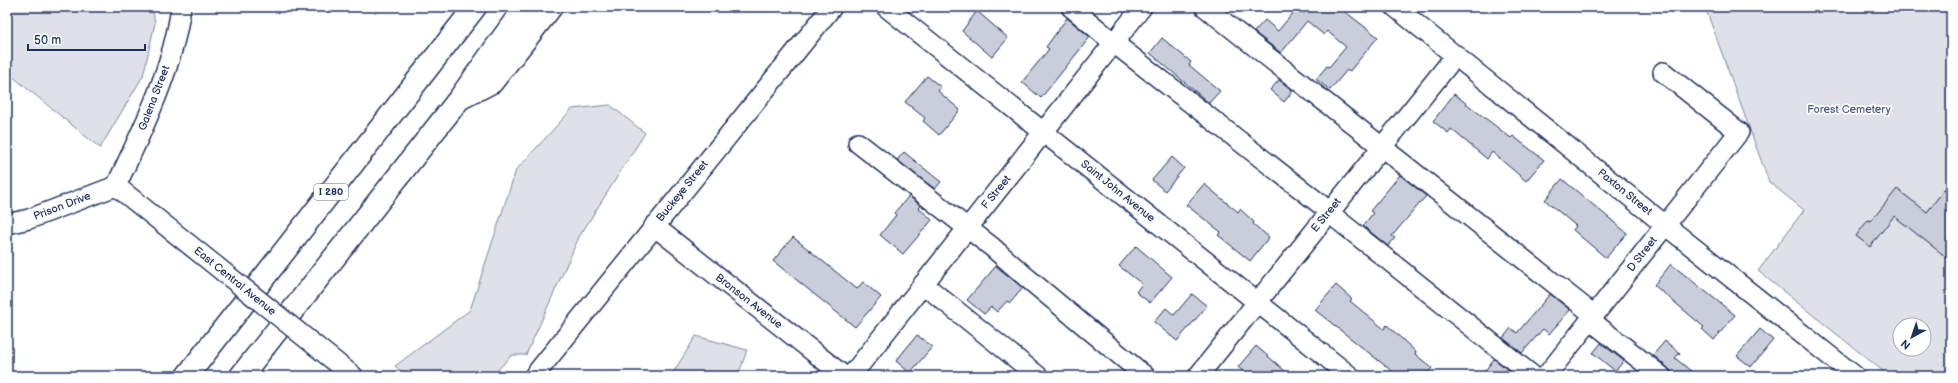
<svg xmlns="http://www.w3.org/2000/svg" width="1958" height="383" font-family="'Balsamiq Sans',sans-serif">
	<style>
		.green { fill: #dee1e7; stroke: #7c88a2; fill-rule: evenodd }
		.building { fill: #caceda; stroke: #1b2f5e }
		.lines { fill: none; stroke-linecap: round; stroke-linejoin: round }
		.minor-casing { stroke: #1b2f5e; stroke-width: 22 }
		.highway-casing { stroke: #1b2f5e; stroke-width: 25 }
		.minor { stroke: #fff; stroke-width: 19 }
		.highway { stroke: #fff; stroke-width: 22 }
		.minor-bridge-casing { stroke: #1b2f5e; stroke-width: 22; stroke-linecap: butt }
		.minor-bridge { stroke: #fff; stroke-width: 19 }
		.labels { text-anchor: middle; dominant-baseline: central; stroke-width: 3.5; stroke-linejoin: round; paint-order: stroke }
		.shield { fill: #fff; stroke: #5f6d8e; stroke-width: 1 }
		.shield-label { font-size: 10px; font-weight: bold; fill: #1b2f5e }
		.street-label { font-size: 11px; fill: #1b2f5e; stroke: #fff }
		.park-label { font-size: 11px; fill: #4c5c80; stroke: #fff }
	</style>
	<rect width="100%" height="100%" fill="#fff"/>
	<filter id="ink" filterUnits="userSpaceOnUse"><feTurbulence type="fractalNoise" baseFrequency=".025" numOctaves="2"/><feDisplacementMap in="SourceGraphic" scale="8" xChannelSelector="R" yChannelSelector="G"/><feConvolveMatrix kernelMatrix="1 2 1 2 8 2 1 2 1" color-interpolation-filters="sRGB"/></filter>
	<g filter="url(#ink)">
		<path class="green" d="M7,7H152L155,23L143,76L100,148L7,72Z
			M1705,7H1951V376H1889L1758,271L1804,210L1769,182ZM1900,325H1924V349H1900Z
			M610,105L645,133L579,237L526,355H512L492,376H407L395,366L470,310L516,170L572,109Z
			M696,336L747,350L738,376H671Z"/>
		<path class="building" d="M1298,7H1339L1378,37L1349,72L1347,70L1330,90L1316,79L1327,66L1329,67L1346,47L1327,31L1324,35L1307,21L1281,53L1254,32L1265,20L1278,31Z
			M977,11L1008,38L992,57L962,31Z
			M1067,18L1090,37L1041,98L1022,82L1049,49L1046,47Z
			M1162,38L1191,62L1189,65L1220,91L1209,103L1150,53Z
			M927,76L941,87L938,91L960,110L939,135L923,121L925,118L905,102Z
			M1279,80L1293,91L1284,102L1270,90Z
			M1454,94L1511,138L1513,136L1544,160L1526,181L1492,152L1487,159L1451,129L1448,133L1433,121Z
			M904,152L941,182L935,189L897,160Z
			M1172,157L1184,168L1165,191L1152,180Z
			M1400,175L1426,196L1392,236L1395,238L1388,246L1363,226L1373,213L1370,211Z
			M1562,179L1627,233L1606,258L1573,230L1576,226L1545,200Z
			M1951,181V261L1894,216L1870,247L1856,236L1868,220L1871,221L1897,189L1927,212Z
			M1204,184L1238,212L1240,209L1254,222L1253,224L1269,237L1250,261L1218,235L1221,232L1186,205Z
			M909,196L921,206L919,208L932,220L903,254L880,235L896,215L894,213Z
			M793,237L857,289L863,282L881,297L855,327L773,261Z
			M1136,246L1172,277L1150,303L1136,292L1142,284L1119,266Z
			M1671,264L1735,315L1714,340L1702,329L1704,327L1654,285Z
			M996,266L1023,288L1010,303L1007,301L997,312L991,307L984,314L967,300Z
			M1336,285L1352,299L1350,301L1384,329L1387,325L1416,352L1415,354L1432,368L1425,376H1398L1315,310Z
			M1192,294L1207,306L1177,341L1154,322L1166,308L1174,315Z
			M1550,294L1570,310L1549,334L1543,329L1522,353L1503,338L1511,328L1517,333Z
			M1760,329L1773,340L1751,367L1737,356Z
			M917,335L932,347L910,373L896,361Z
			M1665,341L1680,353L1675,358L1697,376H1673L1668,368L1653,355Z
			M1601,343L1624,361L1615,371L1593,353Z
			M1256,346L1291,376H1249L1238,367Z
			M1494,359L1511,372L1508,376H1481Z"/>
		<g class="lines">
			<defs>
				<path id="minor" d="M886,7L1350,376
					M1071,7L1114,43L1329,211
					M1205,7L1594,315
					M1395,7L1665,225L1855,376
					M858,143L992,247L1026,277L1145,376
					M116,186C143,129 173,69 181,7
					M116,186L216,266
					M1328,212L1533,376
					M7,224L29,219L116,186
					M654,226L844,376
					M923,284L1038,376
					M1590,320L1661,376
					M317,347L353,376
					M534,376L832,7
					M851,376L1142,7
					M1198,376L1456,55
					M1546,376L1739,132L1663,72"/>
				<path id="highway" d="M463,97L492,82L551,7
					M187,376L475,7
					M241,376L460,98L525,7"/>
			</defs>
			<use href="#minor" class="minor-casing"/>
			<use href="#highway" class="highway-casing"/>
			<use href="#minor" class="minor"/>
			<use href="#highway" class="highway"/>
			<defs>
				<path id="minor-bridge" d="M216,266L317,347"/>
			</defs>
			<use href="#minor-bridge" class="minor-bridge-casing"/>
			<use href="#minor-bridge" class="minor-bridge"/>
		</g>
	</g>
	<g class="labels">
		<rect class="shield" x="314" y="184" width="34" height="16" rx="3"/>
		<g class="shield-label">
			<text x="331" y="192">I 280</text>
		</g>
		<g class="street-label">
			<text transform="translate(154 98) rotate(-69)">Galena Street</text>
			<text transform="translate(682 191) rotate(-51)">Buckeye Street</text>
			<text transform="translate(1118 191) rotate(39)">Saint John Avenue</text>
			<text transform="translate(996 192) rotate(-51)">F Street</text>
			<text transform="translate(1625 192) rotate(39)">Paxton Street</text>
			<text transform="translate(62 206) rotate(-21)">Prison Drive</text>
			<text transform="translate(1326 215) rotate(-51)">E Street</text>
			<text transform="translate(1642 254) rotate(-52)">D Street</text>
			<text transform="translate(235 281) rotate(39)">East Central Avenue</text>
			<text transform="translate(749 301) rotate(38)">Bronson Avenue</text>
		</g>
		<g class="park-label">
			<text x="1849" y="109">Forest Cemetery</text>
		</g>
	</g>
	<rect width="1958" height="383" fill="none" stroke="#fff" stroke-width="24"/>
	<rect x="12" y="12" width="1934" height="359" fill="none" stroke="#1b2f5e" stroke-width="1.5" filter="url(#ink)"/>
	<g transform="translate(1912 337) rotate(220)"><circle r="19" fill="#ffffff" stroke="#a4acbf"/>
	<path d="M0-3L7 15L0 10L-7 15Z" fill="#1b2f5e"/>
	<text y="-6" font-size="11" font-weight="bold" text-anchor="middle" fill="#1b2f5e">N</text>
	</g>
	<path d="M28 44v6h117v-6" fill="none" stroke="#1b2f5e" stroke-width="2"/>
	<text x="34" y="44" font-size="12" fill="#1b2f5e" stroke="#ffffff" stroke-width="3" paint-order="stroke">50 m</text>
</svg>
